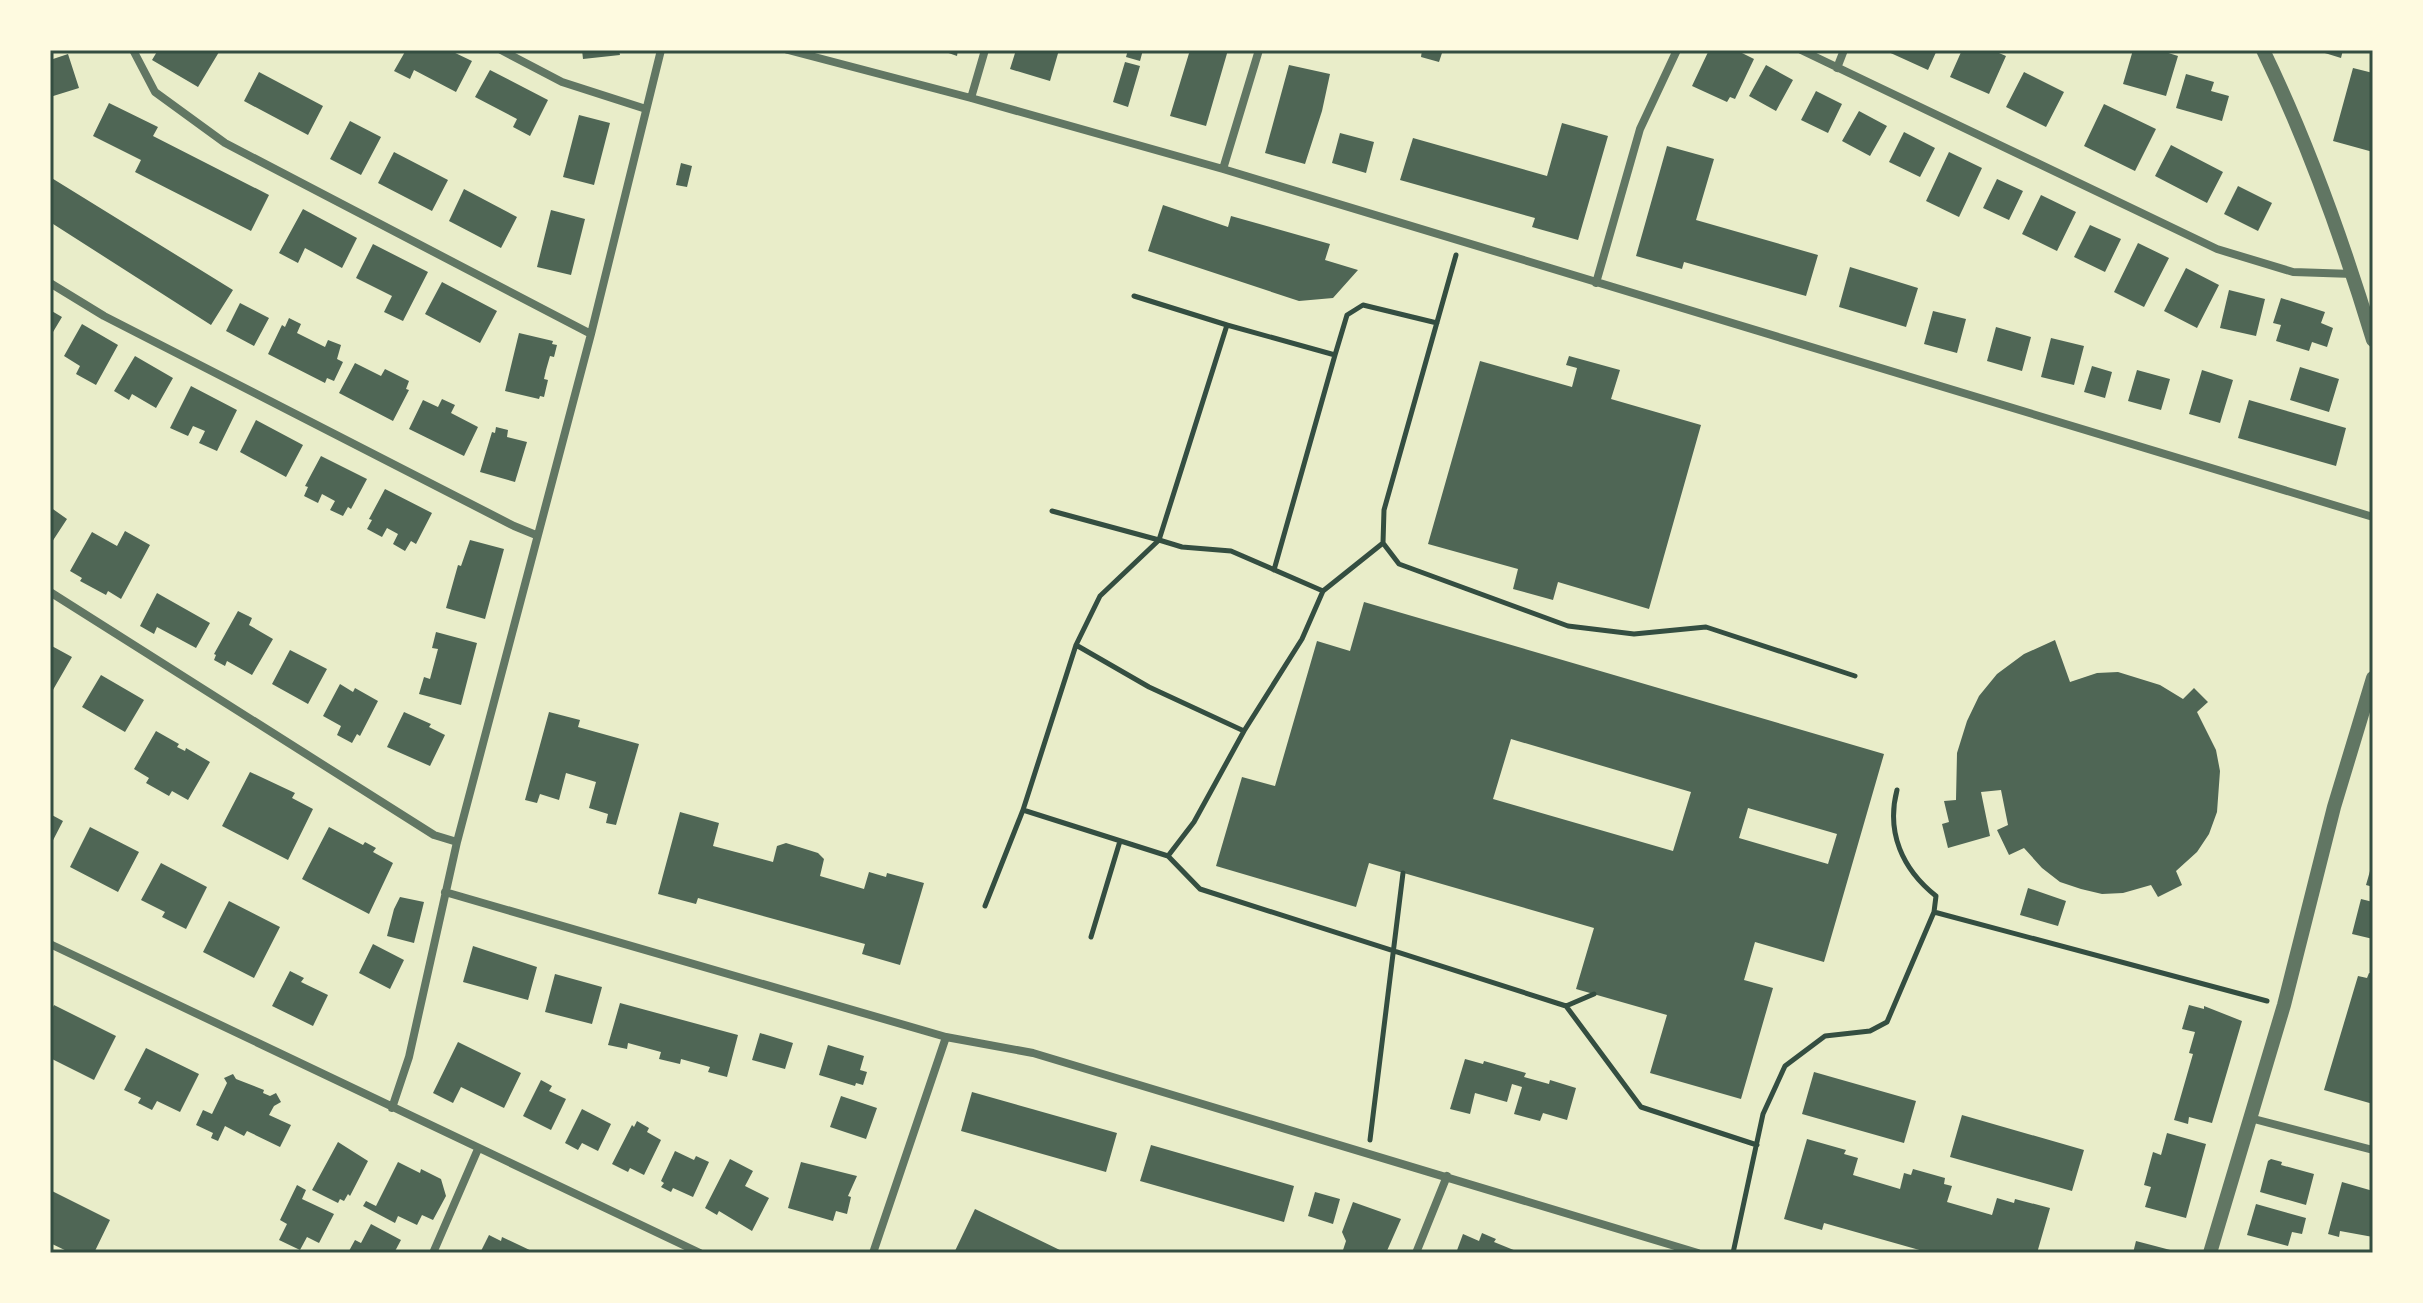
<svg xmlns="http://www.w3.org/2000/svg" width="2423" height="1303" font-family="'Golos Text',sans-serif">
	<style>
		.building { fill: #4f6655; fill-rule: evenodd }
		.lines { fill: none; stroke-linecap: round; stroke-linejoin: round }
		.path { stroke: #344e41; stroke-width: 5 }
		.minor { stroke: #617663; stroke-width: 8 }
		.tertiary { stroke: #617663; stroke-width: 14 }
		.neatline { fill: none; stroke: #344e41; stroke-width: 3 }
	</style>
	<rect width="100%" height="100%" fill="#e9edc9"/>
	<path class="building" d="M158,50H215L219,52L198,87L152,60Z
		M406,50H449L472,61L456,92L414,70L410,79L394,71Z
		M582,50H619L620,55L583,59Z
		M940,50H958L957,56Z
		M1016,50H1059L1050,81L1010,69Z
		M1128,50H1143L1140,61L1126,57Z
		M1190,50H1228L1206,126L1170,116Z
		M1422,50H1443L1439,62L1421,57Z
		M1709,50H1736L1754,59L1735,99L1730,97L1727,102L1692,86Z
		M1884,50H1937L1928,70Z
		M1962,50H1992L2006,56L1989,94L1950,77Z
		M2133,50H2159L2178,56L2166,96L2123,84Z
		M2315,50H2343L2341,58Z
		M68,54L79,88L50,97V60Z
		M1125,62L1140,66L1128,107L1113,102Z
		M1289,65L1330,74L1322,111L1305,164L1265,153Z
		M1766,65L1793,80L1776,111L1749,96Z
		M2353,68L2373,73V152L2333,141Z
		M490,70L548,100L530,136L513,127L517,119L475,97Z
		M259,72L323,106L308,135L244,101Z
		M2024,72L2064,92L2046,127L2006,107Z
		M2186,74L2214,82L2211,91L2229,96L2222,121L2176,108Z
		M1816,91L1842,104L1828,133L1801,120Z
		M109,103L158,127L153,136L269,195L251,231L135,172L141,160L93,136Z
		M2104,104L2156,129L2135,171L2084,146Z
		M1859,111L1887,126L1870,156L1842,141Z
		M579,115L610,123L594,185L563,177Z
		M350,121L381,137L361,175L330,159Z
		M1562,123L1608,136L1578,240L1532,227L1535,218L1400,180L1413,138L1547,176Z
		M1904,132L1935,148L1920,177L1889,162Z
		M1340,133L1374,142L1366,173L1332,163Z
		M2171,145L2223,172L2207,203L2155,176Z
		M1667,146L1714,159L1696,220L1818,255L1806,296L1684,262L1682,269L1636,256Z
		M394,152L448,180L432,211L378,183Z
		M1949,152L1982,168L1959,217L1926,201Z
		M681,163L692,166L687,187L676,185Z
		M50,177L233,290L211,325L50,222Z
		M1997,179L2023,191L2009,220L1983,208Z
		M2238,186L2272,203L2258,231L2224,214Z
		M464,189L517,217L501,248L449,221Z
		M2041,195L2076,212L2057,251L2022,234Z
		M1163,205L1228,227L1231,216L1330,244L1325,260L1358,270L1333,298L1299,301L1148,251Z
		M303,209L357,238L342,268L305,248L298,263L279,253Z
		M551,210L585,219L571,275L537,267Z
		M2090,225L2121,239L2105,272L2074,257Z
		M2138,243L2169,258L2144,307L2114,292Z
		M373,244L428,272L403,321L384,312L392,296L356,278Z
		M1850,267L1918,288L1906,327L1839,307Z
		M2186,268L2219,285L2197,328L2164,311Z
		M442,282L497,311L480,343L425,314Z
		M2229,290L2265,299L2256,336L2220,328Z
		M2281,298L2325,312L2321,323L2333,328L2327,347L2312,342L2309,351L2276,341L2281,325L2273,323Z
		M240,303L269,318L254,346L226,331Z
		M50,310L62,317L50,337Z
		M1933,311L1966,319L1957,353L1924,344Z
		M289,318L301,324L297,333L325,347L328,340L341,345L337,359L343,362L334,381L327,378L325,383L268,354L282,325L285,327Z
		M82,324L118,345L96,385L76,374L80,366L64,356Z
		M1996,327L2031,337L2022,371L1987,361Z
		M519,333L553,341L552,344L557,345L554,357L550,356L546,370L544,379L548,380L544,397L540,396L539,399L505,391Z
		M2051,338L2084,346L2074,385L2041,377Z
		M135,356L173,378L156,408L132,394L129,400L114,391Z
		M1569,356L1620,370L1611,399L1701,425L1649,609L1558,582L1553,600L1513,589L1518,569L1428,544L1480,361L1572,387L1577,368L1566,365Z
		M355,363L381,376L385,369L409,381L406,389L409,390L393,421L339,393Z
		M2092,366L2112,372L2105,398L2084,392Z
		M2300,367L2339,379L2329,412L2290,400Z
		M2137,370L2170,379L2161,410L2128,401Z
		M2202,370L2233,380L2220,423L2189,414Z
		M191,386L237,410L217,451L199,443L205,431L193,426L188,436L170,428Z
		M442,399L455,405L451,413L478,427L464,456L409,429L423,400L438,407Z
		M2249,400L2346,428L2336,466L2238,438Z
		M256,420L303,445L286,477L240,452Z
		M496,427L508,430L507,437L527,442L515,482L480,472L492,432L495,433Z
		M321,456L367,479L351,509L348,507L343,516L330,510L335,501L322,494L318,503L304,496L308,487L305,486Z
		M385,489L432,513L416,544L411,541L405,551L393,544L398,534L387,528L382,537L367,529L372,520L369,519Z
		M50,507L67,519L50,545Z
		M125,531L150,545L121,599L108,591L106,595L80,581L82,578L70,571L92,532L117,546Z
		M470,540L504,549L485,619L446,608L458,565L461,566Z
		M157,593L210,623L196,648L157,627L154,634L140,626Z
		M1364,602L1884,754L1824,962L1755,942L1744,980L1773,988L1741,1099L1650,1073L1667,1015L1576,989L1594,928L1369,863L1356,907L1216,866L1242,777L1275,786L1317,641L1350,651ZM1511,739L1691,792L1673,851L1493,799ZM1748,808L1837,834L1828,864L1739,838Z
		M238,611L252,618L249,625L273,639L252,675L227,661L225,666L214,660L216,655L214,654Z
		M436,632L477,643L461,705L419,694L424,677L430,679L438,649L432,648Z
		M2055,640L2070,682L2097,673L2118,672L2160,685L2183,699L2194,688L2208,702L2197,712L2216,750L2220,771L2217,812L2209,834L2197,852L2176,871L2182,885L2158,897L2151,885L2123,893L2102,894L2081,889L2060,882L2042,868L2024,848L2009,855L1997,830L2008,825L2001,790L1981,792L1990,836L1948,848L1942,824L1949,822L1944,801L1956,800L1957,753L1967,721L1979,696L1997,674L2024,654Z
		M50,645L72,657L50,695Z
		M290,650L327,669L308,704L272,684Z
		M101,675L144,700L125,732L82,707Z
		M340,684L353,692L355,688L378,701L360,736L357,734L352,743L337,735L341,726L323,716Z
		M404,712L431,724L429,727L445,735L430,766L387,747Z
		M549,712L580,720L578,727L639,744L616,825L606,823L608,814L589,808L596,782L566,773L559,800L540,794L537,803L525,800Z
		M156,731L179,744L177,747L185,751L186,748L210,762L188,800L172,791L169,796L146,783L149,778L134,769Z
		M250,772L295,793L292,798L313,809L288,860L222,826Z
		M680,812L719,823L713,846L773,862L777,846L786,843L818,853L824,859L820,876L864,889L869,872L886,877L887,873L924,883L900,965L862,954L865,944L698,898L696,904L658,894Z
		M50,814L63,821L50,846Z
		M90,827L139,852L118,892L70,867Z
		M329,827L363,845L365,842L376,848L373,852L393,863L369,914L302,879Z
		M161,863L207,887L186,929L162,917L165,912L141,900Z
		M2372,864H2373V887L2366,885Z
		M2028,888L2066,901L2058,926L2020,915Z
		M400,897L424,902L414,943L387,936L394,909Z
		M2361,899L2373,902V939L2352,934Z
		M229,901L280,927L254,978L203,952Z
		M373,944L404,960L390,989L359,973Z
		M473,946L537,967L528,1000L463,982Z
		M290,971L304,978L301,982L328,995L313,1026L272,1006Z
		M2369,973L2373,974V1104L2324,1090L2358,976L2367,978Z
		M555,974L602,987L592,1024L545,1012Z
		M620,1003L738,1035L727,1077L708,1072L710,1067L681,1059L680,1064L659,1059L661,1052L628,1043L627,1049L608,1045Z
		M54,1005L116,1036L94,1080L50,1058V1013Z
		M2189,1005L2204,1009V1006L2242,1021L2212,1123L2189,1117L2188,1124L2174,1120L2193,1054L2189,1053L2195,1032L2182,1029Z
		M760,1033L793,1043L785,1069L752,1060Z
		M458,1042L521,1073L504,1108L461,1087L453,1103L433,1093Z
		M828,1045L864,1056L860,1070L867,1072L863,1085L856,1083L855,1086L819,1075Z
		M146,1048L199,1074L180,1112L157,1101L152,1110L138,1103L141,1098L124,1090Z
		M1465,1059L1483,1064L1484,1061L1526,1073L1524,1077L1549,1084L1550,1080L1576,1088L1567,1120L1543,1113L1540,1121L1514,1114L1522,1087L1512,1084L1507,1102L1475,1093L1470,1114L1450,1109Z
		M1814,1072L1916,1101L1904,1143L1802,1114Z
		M233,1074L236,1079L264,1090L263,1093L270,1096L276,1093L281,1102L274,1106L269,1115L291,1125L280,1147L247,1131L244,1136L225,1126L218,1141L211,1138L213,1133L196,1125L203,1110L212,1114L227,1083L224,1078Z
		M541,1080L552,1086L549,1091L566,1099L551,1130L523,1116Z
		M972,1092L1117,1133L1106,1172L961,1131Z
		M841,1096L877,1108L866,1139L830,1127Z
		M582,1109L611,1124L598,1151L582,1143L578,1150L565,1143Z
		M1962,1115L2084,1150L2072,1191L1950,1157Z
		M637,1121L649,1128L647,1132L661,1140L644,1175L630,1168L628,1172L612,1164L632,1125L634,1127Z
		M2167,1133L2206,1144L2186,1218L2145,1207L2151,1187L2144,1185L2153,1152L2161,1155Z
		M1807,1139L1846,1150L1844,1154L1858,1158L1853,1175L1900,1189L1904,1173L1911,1175L1913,1169L1945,1178L1944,1184L1952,1186L1947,1202L1992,1215L1997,1198L2014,1203L2015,1199L2050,1208L2037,1253H1930L1824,1223L1822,1230L1784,1219Z
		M338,1142L368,1161L350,1196L348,1194L344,1201L340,1199L338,1203L312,1190Z
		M1151,1145L1294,1186L1284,1222L1140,1181Z
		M675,1151L694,1160L696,1156L709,1162L693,1197L673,1188L671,1192L661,1187L664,1183L661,1181Z
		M730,1159L753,1171L745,1186L769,1198L752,1231L719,1211L717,1215L705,1208Z
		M2271,1159L2282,1162L2281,1165L2314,1174L2306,1205L2260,1192L2268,1161Z
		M398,1162L420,1173L421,1169L441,1179L446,1196L433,1220L422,1215L417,1225L398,1216L395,1223L363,1206L366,1201L376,1206Z
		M801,1162L857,1176L848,1196L851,1197L847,1214L836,1211L833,1221L788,1208Z
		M2342,1182L2373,1191V1237L2340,1231L2339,1237L2328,1234Z
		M297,1185L306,1190L302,1199L334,1214L319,1243L307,1237L300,1250L279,1240L287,1224L280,1220Z
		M50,1190L110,1220L94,1253H71L50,1243Z
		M1315,1192L1340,1199L1333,1224L1308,1216Z
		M1353,1202L1401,1219L1386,1253H1342L1346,1241L1342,1232Z
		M2256,1204L2306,1218L2302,1234L2292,1232L2288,1246L2247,1235Z
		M975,1209L1066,1253H954Z
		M371,1224L401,1240L394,1253L349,1251L355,1240L361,1243Z
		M1482,1233L1496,1239L1494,1242L1521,1253H1456L1463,1234L1479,1241Z
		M489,1235L501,1241L502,1237L536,1253H480Z
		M2136,1241L2178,1252V1253H2133Z"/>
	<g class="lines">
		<path class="path" d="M1456,255L1384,510L1383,543L1399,564L1568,626L1634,634L1706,627L1855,676
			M1134,296L1227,325
			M1052,511L1159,540L1227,325L1335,355L1347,315L1363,305L1437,323
			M1274,570L1335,355
			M1076,645L1149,687L1244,731
			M1897,790C1886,832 1902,869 1936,896L1934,912L2267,1001
			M1023,810L1076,645L1100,596L1159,540L1182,547L1231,551L1323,591
			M1168,856L1200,889L1566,1006L1594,994
			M985,906L1023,810L1168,856L1194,822L1244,731L1302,639L1323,591L1383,543
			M1091,937L1120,841
			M1566,1006L1641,1107L1757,1145
			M1370,1140L1403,873
			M1733,1253L1763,1114L1785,1066L1825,1036L1870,1031L1887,1022L1934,912"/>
		<path class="minor" d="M133,50L155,92L225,143L591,334
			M501,50L562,82L646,109
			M788,50L971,98L1223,169L2373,517
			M1801,50L2217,249L2293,272L2353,274
			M1837,68L1844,50
			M971,98L985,50
			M1223,169L1259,50
			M50,283L104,316L514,526L536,535
			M1596,283L1640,129L1677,50
			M50,592L434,835L457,842
			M445,892L946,1037L1033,1053L1698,1253
			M50,944L700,1253
			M392,1108L409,1057L457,842L591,334L661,50
			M2250,1118L2373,1150
			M433,1253L478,1149
			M873,1253L946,1037
			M1416,1253L1447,1176"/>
		<path class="tertiary" d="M2263,50C2308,143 2343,241 2373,340
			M2210,1253L2284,1005L2334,807L2373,678"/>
	</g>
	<rect width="2423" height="1303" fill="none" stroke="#fefae0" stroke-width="104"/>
	<rect x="52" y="52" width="2319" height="1199" class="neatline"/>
</svg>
